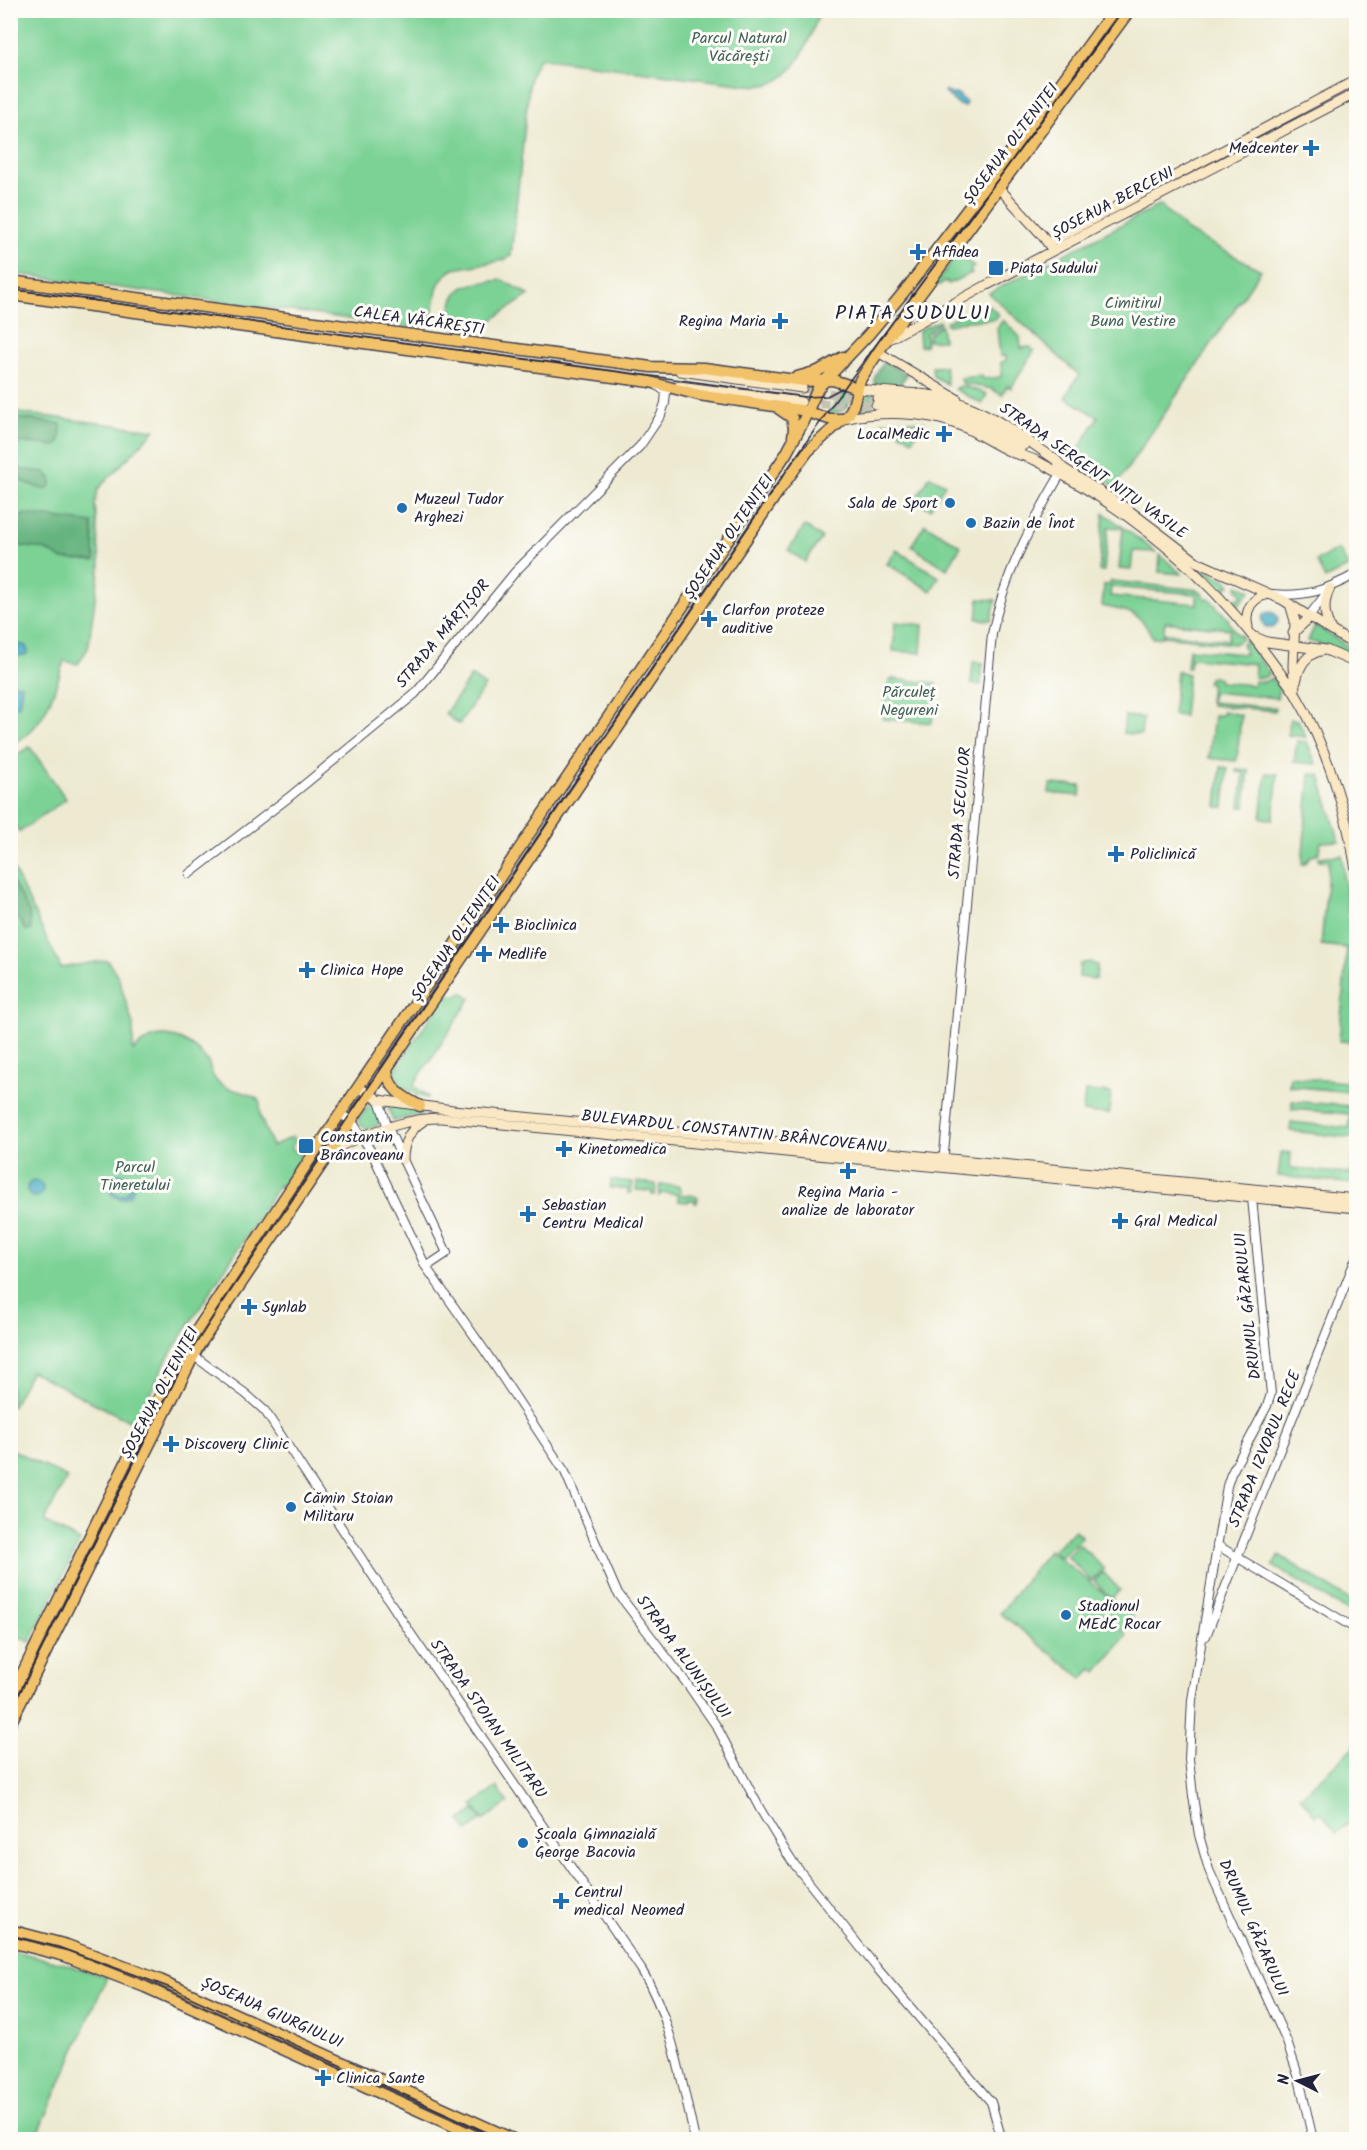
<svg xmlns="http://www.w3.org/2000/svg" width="1367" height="2150" font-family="Kalam,sans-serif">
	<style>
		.green { fill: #7cd295; stroke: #4f7a68; stroke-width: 1.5; fill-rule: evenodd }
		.forest { fill: #65b47e; stroke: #446b5c; stroke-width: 1.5 }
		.water { fill: #42acc1; stroke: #32677e; stroke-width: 1.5; fill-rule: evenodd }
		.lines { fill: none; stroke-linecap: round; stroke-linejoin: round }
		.secondary-tunnel { stroke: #c5c2b4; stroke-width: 9; stroke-dasharray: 9 4.5; stroke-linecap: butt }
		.tertiary-casing { stroke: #414052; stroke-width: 10 }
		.secondary-casing { stroke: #414052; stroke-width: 11 }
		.primary-casing { stroke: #414052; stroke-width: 13 }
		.tertiary { stroke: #fff; stroke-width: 8 }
		.secondary { stroke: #fae7c3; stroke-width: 9 }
		.primary { stroke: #f2c26a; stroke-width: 10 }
		.tram { stroke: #22223b; stroke-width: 1.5 }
		.poi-dot { fill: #1f6fb2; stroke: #fdfcf7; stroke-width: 2 }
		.labels { text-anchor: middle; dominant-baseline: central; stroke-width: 6; stroke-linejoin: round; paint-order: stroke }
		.park-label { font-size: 16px; fill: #42605a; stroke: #fdfcf7 }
		.street-label { font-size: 16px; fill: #22223b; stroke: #fdfcf7 }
		.poi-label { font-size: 16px; fill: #22223b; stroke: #fdfcf7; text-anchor: start }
		.quarter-label { font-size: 20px; letter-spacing: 1.5px; fill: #22223b; stroke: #fdfcf7 }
	</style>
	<rect width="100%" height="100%" fill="#fdfcf7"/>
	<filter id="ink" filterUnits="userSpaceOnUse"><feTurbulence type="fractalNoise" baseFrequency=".0167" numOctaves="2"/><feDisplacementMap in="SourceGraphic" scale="12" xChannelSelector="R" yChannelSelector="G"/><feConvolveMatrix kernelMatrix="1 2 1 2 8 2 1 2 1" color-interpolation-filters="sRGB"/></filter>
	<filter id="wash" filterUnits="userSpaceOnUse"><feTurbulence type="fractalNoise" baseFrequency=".008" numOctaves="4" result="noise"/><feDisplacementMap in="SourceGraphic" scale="24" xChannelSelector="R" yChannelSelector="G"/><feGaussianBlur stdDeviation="1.35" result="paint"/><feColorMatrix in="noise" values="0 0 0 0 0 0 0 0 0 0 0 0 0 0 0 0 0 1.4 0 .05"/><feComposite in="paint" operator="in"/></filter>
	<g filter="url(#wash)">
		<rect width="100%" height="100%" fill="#eeead2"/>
		<path class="green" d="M11,10H820V11C810,37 798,79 765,85C759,86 752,85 746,85L538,58L537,64L534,67L530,77L511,255L505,260L454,269C430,283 440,296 431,315C429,319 424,324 421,327H409L11,273Z
			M1160,205L1189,232L1261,270L1115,487L1072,460L1098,417L1065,397L1079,375L989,293Z
			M959,252L974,267L970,269L972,273L948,284L947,281L937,286L935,284Z
			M502,280L529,295L471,334C465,333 458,332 454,326C447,315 452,293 464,287C474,282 490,282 502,280Z
			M985,302L999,315L994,319L956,322V324L947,325L946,322L950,320Z
			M1003,320L1020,337L1021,348L1030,347L1034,351L1011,388L1007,386L1002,395L992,389L962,383L961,378L982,376L983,379L1001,377V362L1006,361V356H1000L997,328Z
			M939,321L940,323L926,333V345L920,346L919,330Z
			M941,325L943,340L928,341L929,334Z
			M945,366L947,384L933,376L932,367Z
			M964,386L987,394L982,404L955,389L957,387Z
			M847,388C854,403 845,414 829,413Z
			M861,392L873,393L872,409L857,408Z
			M11,412L155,430L98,489L95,504L100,566L88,648L78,664L64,661C54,692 44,731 11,744Z
			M908,421L924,422L912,440L883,422Z
			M930,476L945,484L930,509L915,500Z
			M1104,513L1156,552L1133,551L1131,570L1119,569L1123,528L1108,527L1104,571H1099Z
			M925,524L961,546L947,569L911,546Z
			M805,526L822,538L805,562L788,550Z
			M1339,549L1348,567L1325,579L1316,561Z
			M896,550L939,577L931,591L887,564Z
			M1160,555L1182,574L1159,572Z
			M1202,569L1228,581L1230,586L1226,585L1227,589L1222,591L1201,570Z
			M1111,581L1199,590L1207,599L1209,598L1229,620L1228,622L1239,636L1241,635L1243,638L1234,644L1164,636V633L1228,640L1230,629L1165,622L1163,637L1153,638C1139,610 1129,612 1102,606L1104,585H1109ZM1111,587L1197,594V604L1110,596Z
			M1238,585L1251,590L1237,607L1230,600L1231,598L1238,599L1242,595L1237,588Z
			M979,599L996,600L991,620L977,619Z
			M895,622L923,625L921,653L893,651Z
			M1315,625L1356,652V658L1338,649L1308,641Z
			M1246,641L1270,674L1263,678L1254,677L1255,664L1191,658L1190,668H1187L1189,649L1245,654V649L1242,644Z
			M973,662L983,663L981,685L971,684Z
			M1177,671L1188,674L1184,716L1173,715Z
			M471,676L485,686L459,724L445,714Z
			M1212,677L1219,678V682L1253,685L1254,681L1264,682L1272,678L1279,688L1277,698L1212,692L1211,702L1209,701L1211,683H1207L1209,678Z
			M892,679L936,683L932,723L882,719L888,683Z
			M1211,702L1275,708V711L1211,705Z
			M1223,711L1241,715L1237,760L1235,761L1209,758L1214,715H1222Z
			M1125,716L1143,718L1141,735L1123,733Z
			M1290,719L1298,720L1306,737L1288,735Z
			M1297,741L1307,742L1316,764L1294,762Z
			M30,747L66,799L19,832L11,820V757Z
			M1221,767L1228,768L1224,807H1217Z
			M1236,769L1249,770L1245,807H1240L1244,773L1236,772Z
			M1266,773L1278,774L1273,819L1261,818Z
			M1310,774L1320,775L1339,841L1321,842L1319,853L1310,857L1305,864H1302Z
			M1050,784L1081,786L1080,796L1049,793Z
			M1342,855L1352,948L1355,1042L1339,1041L1347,948L1321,945L1329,861L1319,860V857Z
			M10,862L61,968L107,960L118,976L133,1025V1051C139,1046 144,1041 152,1038C173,1031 196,1045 208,1062C211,1067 211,1075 215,1079C227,1093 247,1089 260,1101V1116L272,1146L292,1137L296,1140L291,1148L302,1156L281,1186L279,1185L167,1359L135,1424L31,1371L12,1407L11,1406Z
			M1089,962L1097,965L1096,979L1079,977L1080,964Z
			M462,992L471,998L413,1086L428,1096V1098L416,1095L413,1091L406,1090L397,1083L399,1077L393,1073L446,994L459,996Z
			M1350,1052L1356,1053V1138L1290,1131L1291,1122L1349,1128L1350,1114L1292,1109V1101L1350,1106V1092L1289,1086L1290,1077L1347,1082Z
			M1085,1091L1111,1093L1109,1114L1083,1112Z
			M387,1105L426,1111L427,1113L393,1121Z
			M368,1106L377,1109L381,1119L377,1126C369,1129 363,1130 358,1121Z
			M1281,1152L1291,1153L1290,1168L1350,1174L1352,1157L1356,1158V1184L1278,1176Z
			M611,1180L633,1182L631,1193H628V1189L610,1188Z
			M637,1182L656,1184L655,1195H652L651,1191L636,1190Z
			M660,1185L679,1186L681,1194L686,1196L690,1195L698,1197L697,1203H695V1200H690L688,1202L678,1201V1194L662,1193L659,1196Z
			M11,1449L67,1478L44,1522L80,1541L30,1642L15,1635L11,1642Z
			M1075,1530L1082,1537L1060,1558L1053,1550Z
			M1079,1544L1104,1569L1091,1581L1067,1556Z
			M1049,1550L1110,1598L1094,1581L1103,1572L1120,1590L1111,1599L1133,1617L1122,1630L1127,1635L1097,1672L1092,1668L1083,1679L1000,1613Z
			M1279,1555L1356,1604V1616L1273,1566Z
			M1356,1745V1817L1336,1833L1321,1812L1316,1816L1300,1797Z
			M497,1787L508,1803L484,1820L473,1805Z
			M475,1810L482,1820L467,1831L460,1821Z
			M10,1950L62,1963L107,1977L38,2134L41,2139H11Z"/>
		<path class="forest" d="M885,361L907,374L898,388L876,387C871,377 879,369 885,361Z
			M11,417L61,424L60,442L56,446L19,442C14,450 14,461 19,469L45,472L51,478V485L47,489H42L11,477Z
			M25,514L92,523L95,561L62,559L44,549L11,545V519H16Z
			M11,879L29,912L31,930H25L20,921L11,913L13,898L11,894Z"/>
		<path class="water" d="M945,90L951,94H958L966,102L965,106C955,107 952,96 944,93Z
			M1262 620a8 8 0 1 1 16 0a8 8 0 1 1-16 0Z
			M11,642L26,646L28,652L26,655L16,656L11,653Z
			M11,683L22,685L19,706L11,705Z
			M120,1173L130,1176L134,1185L131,1195L121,1199L112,1195L108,1186L111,1178ZM120,1177L127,1178L131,1186L128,1192L122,1195L114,1193L112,1186L114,1180Z
			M27 1189a8 8 0 1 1 16 0a8 8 0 1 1-16 0Z"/>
	</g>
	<g filter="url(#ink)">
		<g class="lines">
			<path class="secondary-tunnel" d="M802,388L845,396L877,398
				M806,403L876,405"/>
			<defs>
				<path id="tertiary" d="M1272,594C1307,597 1327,590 1356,574
					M1309,616L1329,590
					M189,874L288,798L415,694L515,572L640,446L661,415L665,403L666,392L658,386
					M379,1100L388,1128L447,1253L426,1267
					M340,1114L352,1121L372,1153L426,1267L485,1351L565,1472L617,1592L688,1685L717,1727L760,1809L791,1860L876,1967L991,2102L1002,2140
					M943,1164L992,634C1004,576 1030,526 1060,475
					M1252,1198L1271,1394L1267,1406L1231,1474L1227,1486L1192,1700L1189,1759L1193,1796L1199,1835L1209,1870L1287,2042L1299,2078L1313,2140
					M190,1353L246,1394L265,1411L411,1634L641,1969C672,2019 682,2083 695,2140
					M1217,1545L1356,1629
					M1206,1636L1356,1258"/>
				<path id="secondary" d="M998,187L1042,235L1051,248
					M1048,243L1356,80
					M889,339L987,285L1356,93
					M878,352L957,399
					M680,371L802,388
					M679,386L801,402
					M857,388C883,394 909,391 935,396C981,405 1018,434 1056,460L1063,468L1126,508L1197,562L1283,600L1356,646
					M877,398C941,402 970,411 1024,445
					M876,405C937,408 969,418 1020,451
					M843,419C880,411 923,411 959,425C977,432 993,444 1011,452C1019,455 1029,457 1037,461C1130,509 1211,576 1272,662C1280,673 1289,683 1296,695C1326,745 1347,813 1356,870
					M1330,588C1323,602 1323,614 1330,627
					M1290,604L1295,621L1293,666L1295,691
					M1248,627C1244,610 1252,597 1269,594
					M1293,633L1306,621
					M1255,637L1267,642L1326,650L1356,663
					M1296,682C1299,666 1306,653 1324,650
					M358,1087L379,1100L453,1110L1356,1199
					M330,1152C356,1136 410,1117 441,1118L1356,1208
					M403,1160C403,1143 409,1130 423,1121"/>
				<path id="primary" d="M10,281L651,367L704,368L804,381L833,380L857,388
					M10,295L650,382L699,395L801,410L829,419H843
					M797,377L818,371L843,357
					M779,409L792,418L794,428L793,437
					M387,1069C388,1089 403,1097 420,1106
					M10,1698L142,1430L185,1348L340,1114L786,454L801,426L818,388L869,334L904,292L993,176L1114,10
					M10,1724L198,1347L778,492L808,451L849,414L853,406L860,380L885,342L1130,10
					M10,1930L67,1945L160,1980L515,2140
					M10,1942L65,1956L145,1987L484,2140"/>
			</defs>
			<use href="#tertiary" class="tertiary-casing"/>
			<use href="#secondary" class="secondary-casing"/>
			<use href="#primary" class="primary-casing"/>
			<use href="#tertiary" class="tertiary"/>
			<use href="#secondary" class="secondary"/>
			<use href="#primary" class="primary"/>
			<path class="tram" d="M10,289L806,397L827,396L842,388
				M10,1713L184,1362L215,1314L795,458L847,384L1123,10
				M10,1935L58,1947L168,1987L504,2140"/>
		</g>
	</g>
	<g class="poi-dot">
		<path d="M1308 139h6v6h6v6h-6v6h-6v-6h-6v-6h6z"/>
		<path d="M915 243h6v6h6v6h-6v6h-6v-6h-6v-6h6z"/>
		<rect x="988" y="260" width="16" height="16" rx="3"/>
		<path d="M777 312h6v6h6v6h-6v6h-6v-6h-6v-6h6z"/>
		<path d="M941 425h6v6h6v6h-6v6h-6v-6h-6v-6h6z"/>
		<circle cx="950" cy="503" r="6"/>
		<circle cx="402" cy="508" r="6"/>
		<circle cx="971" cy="523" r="6"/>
		<path d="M706 610h6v6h6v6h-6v6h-6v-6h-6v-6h6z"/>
		<path d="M1113 845h6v6h6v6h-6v6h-6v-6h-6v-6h6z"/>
		<path d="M498 916h6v6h6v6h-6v6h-6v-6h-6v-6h6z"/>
		<path d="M481 945h6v6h6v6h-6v6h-6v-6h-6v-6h6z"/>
		<path d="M304 961h6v6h6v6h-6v6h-6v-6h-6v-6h6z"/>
		<rect x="298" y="1138" width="16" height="16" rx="3"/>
		<path d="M561 1140h6v6h6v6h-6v6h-6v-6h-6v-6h6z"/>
		<path d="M845 1162h6v6h6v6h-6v6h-6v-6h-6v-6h6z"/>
		<path d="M525 1205h6v6h6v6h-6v6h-6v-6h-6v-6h6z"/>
		<path d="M1117 1212h6v6h6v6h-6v6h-6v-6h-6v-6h6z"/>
		<path d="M246 1298h6v6h6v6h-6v6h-6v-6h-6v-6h6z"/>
		<path d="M168 1435h6v6h6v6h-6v6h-6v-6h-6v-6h6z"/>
		<circle cx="291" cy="1507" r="6"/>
		<circle cx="1066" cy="1615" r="6"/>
		<circle cx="523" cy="1843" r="6"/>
		<path d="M558 1892h6v6h6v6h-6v6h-6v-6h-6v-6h6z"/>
		<path d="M320 2069h6v6h6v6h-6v6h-6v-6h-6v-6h6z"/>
	</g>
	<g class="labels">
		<g class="park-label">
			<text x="739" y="38">Parcul Natural<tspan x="739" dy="18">Văcărești</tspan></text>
			<text x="1133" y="303">Cimitirul<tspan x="1133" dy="18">Buna Vestire</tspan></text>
			<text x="909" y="692">Părculeț<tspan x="909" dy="18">Negureni</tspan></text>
			<text x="135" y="1167">Parcul<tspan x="135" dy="18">Tineretului</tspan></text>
		</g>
		<g class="street-label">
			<text transform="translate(1011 144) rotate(-53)">ȘOSEAUA OLTENIȚEI</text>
			<text transform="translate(1113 203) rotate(-28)">ȘOSEAUA BERCENI</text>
			<text transform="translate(419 321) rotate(8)">CALEA VĂCĂREȘTI</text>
			<text transform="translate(1093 471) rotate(35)">STRADA SERGENT NIȚU VASILE</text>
			<text transform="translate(729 537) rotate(-56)">ȘOSEAUA OLTENIȚEI</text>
			<text transform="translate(443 634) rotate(-50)">STRADA MĂRȚIȘOR</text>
			<text transform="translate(960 813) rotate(-85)">STRADA SECUILOR</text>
			<text transform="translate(456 939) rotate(-56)">ȘOSEAUA OLTENIȚEI</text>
			<text transform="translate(734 1132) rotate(6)">BULEVARDUL CONSTANTIN BRÂNCOVEANU</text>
			<text transform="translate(1248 1306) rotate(-96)">DRUMUL GĂZARULUI</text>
			<text transform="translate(160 1393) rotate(-62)">ȘOSEAUA OLTENIȚEI</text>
			<text transform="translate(1265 1449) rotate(-68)">STRADA IZVORUL RECE</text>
			<text transform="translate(683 1657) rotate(54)">STRADA ALUNIȘULUI</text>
			<text transform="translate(488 1719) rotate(55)">STRADA STOIAN MILITARU</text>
			<text transform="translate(1253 1928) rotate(66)">DRUMUL GĂZARULUI</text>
			<text transform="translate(272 2013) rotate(24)">ȘOSEAUA GIURGIULUI</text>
		</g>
		<g class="poi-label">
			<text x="1298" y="148" text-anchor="end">Medcenter</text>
			<text x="932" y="252">Affidea</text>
			<text x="1010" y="268">Piața Sudului</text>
			<text x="766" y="321" text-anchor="end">Regina Maria</text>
			<text x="930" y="434" text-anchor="end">LocalMedic</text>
			<text x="414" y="499">Muzeul Tudor<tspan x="414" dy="18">Arghezi</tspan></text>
			<text x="938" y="503" text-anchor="end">Sala de Sport</text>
			<text x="983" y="523">Bazin de Înot</text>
			<text x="722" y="610">Clarfon proteze<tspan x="722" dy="18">auditive</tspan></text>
			<text x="1130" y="854">Policlinică</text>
			<text x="514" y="925">Bioclinica</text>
			<text x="498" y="954">Medlife</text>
			<text x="320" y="970">Clinica Hope</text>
			<text x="320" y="1137">Constantin<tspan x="320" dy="18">Brâncoveanu</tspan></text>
			<text x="578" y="1149">Kinetomedica</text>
			<text x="848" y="1192" text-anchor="middle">Regina Maria -<tspan x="848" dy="18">analize de laborator</tspan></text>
			<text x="542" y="1205">Sebastian<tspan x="542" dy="18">Centru Medical</tspan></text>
			<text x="1134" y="1221">Gral Medical</text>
			<text x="262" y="1307">Synlab</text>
			<text x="184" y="1444">Discovery Clinic</text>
			<text x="303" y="1498">Cămin Stoian<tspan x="303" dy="18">Militaru</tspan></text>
			<text x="1078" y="1606">Stadionul<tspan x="1078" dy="18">MEdC Rocar</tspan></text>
			<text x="535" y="1834">Școala Gimnazială<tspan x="535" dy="18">George Bacovia</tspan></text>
			<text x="574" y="1892">Centrul<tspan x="574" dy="18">medical Neomed</tspan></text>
			<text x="336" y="2078">Clinica Sante</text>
		</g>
		<g class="quarter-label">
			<text x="913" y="314">PIAȚA SUDULUI</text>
		</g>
	</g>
	<rect width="1367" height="2150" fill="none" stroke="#fdfcf7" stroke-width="36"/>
	<g transform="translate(1298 2081) rotate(276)" stroke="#fdfcf7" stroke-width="4.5" paint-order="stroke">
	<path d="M0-4.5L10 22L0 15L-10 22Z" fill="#22223b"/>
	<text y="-9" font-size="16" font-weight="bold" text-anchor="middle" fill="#22223b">N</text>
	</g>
</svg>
